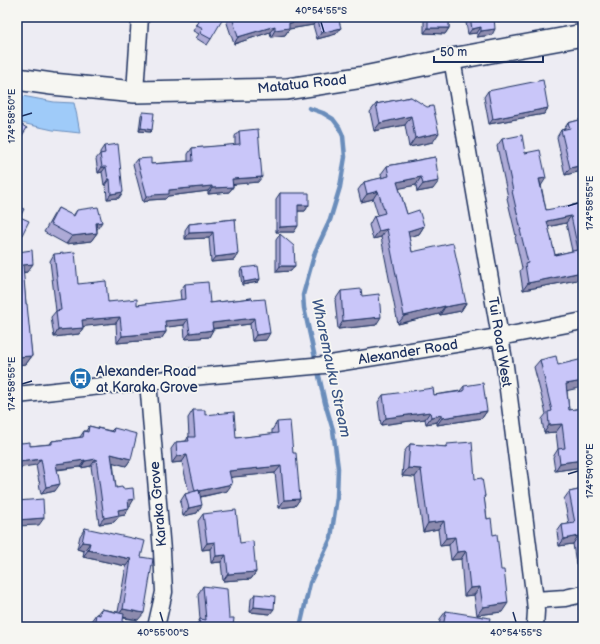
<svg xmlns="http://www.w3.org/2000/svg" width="600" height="644" font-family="'Balsamiq Sans',sans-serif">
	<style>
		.water { fill: #9fcbf9; stroke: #6a8dbb }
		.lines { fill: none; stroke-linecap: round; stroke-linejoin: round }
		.stream { stroke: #6a8dbb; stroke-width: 4.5 }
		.minor-casing { stroke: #1b2f5e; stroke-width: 19 }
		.major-casing { stroke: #1b2f5e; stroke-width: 24 }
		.minor { stroke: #f6f6f2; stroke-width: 16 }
		.major { stroke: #f6f6f2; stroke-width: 21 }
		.wall { fill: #adaad6; stroke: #1b2f5e; fill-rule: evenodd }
		.shaded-wall { fill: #8d8bae; stroke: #1b2f5e }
		.building { fill: #c9c6f9; stroke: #1b2f5e }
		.ticks { fill: none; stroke: #1b2f5e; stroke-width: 1.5 }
		.labels { text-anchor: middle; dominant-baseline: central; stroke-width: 3.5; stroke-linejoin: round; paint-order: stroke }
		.street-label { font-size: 14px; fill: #1b2f5e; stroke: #f6f6f2 }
		.poi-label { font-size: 14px; fill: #1b2f5e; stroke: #f6f6f2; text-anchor: start }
		.water-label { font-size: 15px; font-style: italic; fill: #3c5685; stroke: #f6f6f2 }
		.neatline { fill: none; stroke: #1b2f5e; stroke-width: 1.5 }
		.ticks-label { font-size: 10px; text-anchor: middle; fill: #1b2f5e }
	</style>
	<rect width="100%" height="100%" fill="#edecf3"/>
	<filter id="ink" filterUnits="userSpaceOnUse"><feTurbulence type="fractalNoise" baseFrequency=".025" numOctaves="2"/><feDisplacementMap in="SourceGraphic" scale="8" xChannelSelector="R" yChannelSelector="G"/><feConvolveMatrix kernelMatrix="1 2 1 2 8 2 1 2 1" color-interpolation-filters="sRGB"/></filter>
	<g filter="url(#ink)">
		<path class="water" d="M17,95L54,102L74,103L77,116L80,133L53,130L17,122Z"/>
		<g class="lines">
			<path class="stream" d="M300,627L310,583L331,538L337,497L338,468L333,430L325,403L304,308L303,295L315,252L330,220L340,187L345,157L343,136L339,127L333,119L323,113L309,108"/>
			<defs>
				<path id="minor" d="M452,59L505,366L535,600L536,611L535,627
					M135,92L140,17
					M148,381L162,551L164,592L156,627
					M17,395L148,381L324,365L505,336L583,321
					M535,600L565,598L583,594"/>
				<path id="major" d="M17,79L52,84L135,92L287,89L364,77L452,59L583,35"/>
			</defs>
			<use href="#minor" class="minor-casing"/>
			<use href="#major" class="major-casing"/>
			<use href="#minor" class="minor"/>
			<use href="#major" class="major"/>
		</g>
		<path class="wall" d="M201,17L211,39L207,45L196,38L199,34L193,31Z
			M225,17H356L339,21L336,34L317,39L313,25L289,29L285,35L271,37L270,32L234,44Z
			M425,17H449V28L445,34L424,33V19Z
			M465,17H494L492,35L477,37V33L468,34Z
			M497,17H518L498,21Z
			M583,74V88L581,78Z
			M488,91L548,108L544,114L489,124L484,97Z
			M411,97L433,142L409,147L405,125L374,131L370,112L376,104Z
			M143,112L152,130L150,132L139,131L141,115Z
			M583,119V169L582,171L565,175L557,137L561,130L564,129L568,123Z
			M239,131L258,182L233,184V187L229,192L208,194V191L168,196L165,199L149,200L148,201L143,202L133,164L137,159L151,164L188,161V154L192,148L235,145V136Z
			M502,139L525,153L541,185L546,210L583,209V254L578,255L582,272L577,280L523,290L520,271L522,268L515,237L516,236L507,198L508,197L497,146ZM566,223L572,251L555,255L548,227Z
			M104,146L119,198L107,199L106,185H104L102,172L98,173L96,159L100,154V152Z
			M435,157L433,189L417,192L416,185L399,188L407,214L424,226L419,234L409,237L412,252L466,303L461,311L440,315L439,314L398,324L381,237L373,239L369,225L374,216L378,215L373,199L361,202L358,190L364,182L382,178L381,174L387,166Z
			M280,193L309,205L305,211H298L294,232H276V199Z
			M58,208L73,216L77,210L97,230V233L91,241L66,244L44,232L53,216Z
			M235,219L234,260L211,262L209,238L185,239V230L189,224Z
			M280,234L291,271L276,272V240Z
			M18,252L27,272L23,273L26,304L32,356L26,364L17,365V254Z
			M54,254L78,284L108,302L137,305L181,300L180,291L185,284L210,303L252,298L266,340L252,341L250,324L213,329L209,337L185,339L184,325L165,327L166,332L161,339L117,343L116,323L83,326V328L79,334L54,337L51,317L56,311L50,261Z
			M242,268L260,279L258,282L242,285L240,271Z
			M341,291L362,296L376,325L338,329L335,300Z
			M540,360L558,365L567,391L569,410L583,408V467L555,471L553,457L558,449L556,432L544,433L542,419L546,414L534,367Z
			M464,386L487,411L482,418L437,425V422L426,424L425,419L381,425L378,402L383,395H434L460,391Z
			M193,410L205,415L236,438L272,434V430L277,422L293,453L300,499L295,506L279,508L275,473L231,477L227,491L201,497L197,513L183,516L180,502L185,494L189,493L182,462L172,463L171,449L176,442L186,441L188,437H189L188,418Z
			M89,426L111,431L114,428L131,459L126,466L113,462L116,488L123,489L134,499L129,506L125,515L119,516L114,522L99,524L91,466L81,468L80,467L57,470L55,491L41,494L39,483L40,482H39L36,465L21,443L30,446L50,444L52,441L80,437L84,431H86Z
			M410,444L445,447L447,444L475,479L485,496L484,498L487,519L502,612L477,615L474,595L464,596L461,559L451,560L449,545L440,546L438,529L423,532L415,477L402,476L404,452Z
			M583,489V565L576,564L573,544L559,546L557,532L562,525L569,524L564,499L569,492Z
			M203,514L240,543L256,572L251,579L223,581L221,562L211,563L210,549L202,550L198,521Z
			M85,528L141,557L138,620L123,618L122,627H90L91,621L96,614H97L101,609L118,612L126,566L83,557L84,551L77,549L80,536Z
			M203,586L229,618L233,627H195L200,619L198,594Z
			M255,594L270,614L250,612L251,599Z
			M446,611L488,627H439L440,619Z"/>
		<path class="shaded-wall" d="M337,17H356L333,22Z
			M501,17H518L498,21Z
			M318,19L313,25L289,29L285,35L271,37L275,30L289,23Z
			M275,26L270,32L234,44L238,37Z
			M481,27L477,33L468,34L472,29Z
			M341,28L336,34L317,39L321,33Z
			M428,28H449L445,34L424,33Z
			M495,29L492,35L477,37L481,31Z
			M548,108L544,114L489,124L493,119Z
			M411,116L405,125L374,131L380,123Z
			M141,128L152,130L150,132L139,131Z
			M439,133L433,142L409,147L415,138Z
			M583,165V169L582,171L565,175L570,168Z
			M102,167H106L102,172L98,173Z
			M262,177L258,182L228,185L232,179Z
			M421,177L416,185L392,190L397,182Z
			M546,178L541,186L539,179Z
			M108,179H110L106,185H104Z
			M439,181L433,189L417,192L423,184Z
			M212,186L208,191L168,196L165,199L149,200L148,201L143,202L147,196L169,190Z
			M233,187L229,192L208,194L212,188Z
			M378,191L373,199L361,202L367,194Z
			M123,192L119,198L107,199L111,194Z
			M298,205H309L305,211H294Z
			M571,216L566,223L542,228L547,221Z
			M102,222L96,231V223Z
			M298,226L294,232H276L280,227Z
			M424,226L419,234L402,239L408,231Z
			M387,229L381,237L373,239L379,231Z
			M213,232L209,238L185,239L189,233Z
			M97,233L91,241L66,244L72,236Z
			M583,248V254L573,256L578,249Z
			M238,254L234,260L211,262L215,257Z
			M33,264L27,272L17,273L23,265Z
			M280,266H295L291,271L276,272Z
			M582,272L577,280L523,290L528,283Z
			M260,279L258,282L242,285L244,282Z
			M466,303L461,311L440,315L445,307Z
			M445,306L439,314L398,324L404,316Z
			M120,317L116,323L78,327L82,320Z
			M381,317L376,325L338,329L343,321Z
			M254,318L250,324L208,329L212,323Z
			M188,319L184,325L160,328L165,321Z
			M83,328L79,334L54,337L58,330Z
			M213,330L209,337L185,339L190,333Z
			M166,332L161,339L117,343L122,336Z
			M270,333L266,340L252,341L256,335Z
			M32,356L26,364L17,365V357Z
			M583,381V387L561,392L566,384Z
			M487,411L482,418L437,425L442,418Z
			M430,412L425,419L381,425L386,418Z
			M442,415L437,422L426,424L431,417Z
			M562,424L556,432L544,433L549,425Z
			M111,454L131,459L126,466L107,461Z
			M187,455L182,462L172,463L177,456Z
			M41,459L36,465L17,468V464L19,462Z
			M96,459L91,466L81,468L85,461Z
			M85,460L80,467L51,470L56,464Z
			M583,460V467L555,471L560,463Z
			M281,466L275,473L224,478L229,471Z
			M408,468L421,469L415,477L402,476Z
			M60,484L55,491L41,494L46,487Z
			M232,484L227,491L190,499L195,492Z
			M134,499L130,506L124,507L128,500Z
			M300,499L295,506L279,508L284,500Z
			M202,505L197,513L183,516L189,508Z
			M129,508L125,515L119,516L114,522L99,524L104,518L118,510Z
			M44,518L39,525L17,526V520Z
			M444,521L438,529L423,532L428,523Z
			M578,536L573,544L559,546L564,539Z
			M455,537L449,545L440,546L446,538Z
			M82,542L90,543L84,551L77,549Z
			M215,542L210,549L202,550L207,543Z
			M88,550L131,559L126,566L83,557Z
			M466,551L461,559L451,560L457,552Z
			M226,555L221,562L211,563L216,556Z
			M581,556L583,557V565L576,564Z
			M256,572L251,579L223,581L228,574Z
			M480,587L474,595L464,596L470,588Z
			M508,603L502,612L477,615L483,607Z
			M254,607L274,609L270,614L250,612Z
			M123,609L144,613L138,620L117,616Z"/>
		<path class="building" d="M201,17H224L211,39L200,33L203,28L197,25Z
			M232,17H338L341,28L321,33L318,19L289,23V28L275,30V26L238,37Z
			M428,17H449V28H428Z
			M470,17H494L495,29L481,31V27L472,29Z
			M543,80L548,108L493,119L488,91Z
			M411,97L427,107L433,106L439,133L415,138L411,116L380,123L376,104Z
			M143,112L154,113L152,130L141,128Z
			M583,119V165L570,168L561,130L570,128L568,123Z
			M17,122L27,128L17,143Z
			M258,129L262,177L232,179L233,187L212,188V186L169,190V194L152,195V196H147L137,159L151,158V164L193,161L192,148L240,144L239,131Z
			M522,135L525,153L540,150L546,178L539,179L546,210L582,203L583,209V248L578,249L571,216L547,221L555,255L577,250L582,272L528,283L525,264L528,263L520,230H521L512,191H513L502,139Z
			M118,144L123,192L111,194L110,179H108L106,167H102L100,154L105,153L104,146Z
			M435,157L439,181L423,184L421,177L397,182L407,214L419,210L424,226L408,231L412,252L453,243L466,303L445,307V306L404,316L387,229L379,231L374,216L385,213L378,191L367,194L364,182L389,176L387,166Z
			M280,193H309V205H298V226L280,227Z
			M17,206L24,209L20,217L29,221L19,241L17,240Z
			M98,207L102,222L96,223L97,233L72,236L50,224L58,208L74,216L77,210Z
			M235,219L238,254L215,257L213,232L189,233V224Z
			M280,234L294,246L295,266H280Z
			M32,250L33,264L23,265L26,304H27L32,356L17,357V264H20L18,252Z
			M75,252L78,284L106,281L108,302L137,299V305L186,299L185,284L208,282L210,303L252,298V300L265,299L270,333L256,335L254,318L212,323L213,330L190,333L188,319L165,321L166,332L122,336L120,317L82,320L83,328L58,330L56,311L61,310L54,254Z
			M258,266L260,279L244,282L242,268Z
			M361,289L362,296L379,294L381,317L343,321L341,291Z
			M556,356L558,365L583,359V381L566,384L569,410L583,408V460L560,463L558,449L565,448L562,424L549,425L548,412L552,411L540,360Z
			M483,383L487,411L442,418V415L431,417L430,412L386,418L383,395L433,388L434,395L464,391V386Z
			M193,410H205V415L234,412L236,438L278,433L277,422L290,421L293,453H296L300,499L284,500L281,466L229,471L232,484L199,491V490L195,491L187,455L177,456L176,442L189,441L188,437H195Z
			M89,426L113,432L114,428L137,434L131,459L111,454L116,488L122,487L123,489L133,488L134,499L128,500L129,508L118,510L119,515L104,518L96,459L85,461V460L56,464L60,484L46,487L44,476H45H44L41,459L19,462V464L17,465V440H20L21,443L30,442V446L52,444V441L83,437L84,431L88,432Z
			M472,442L475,479L482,478L485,496H484L487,519L491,518L493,535L497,534L501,570H504L508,603L483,607L480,587L470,588L466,551L457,552L455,537L446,538L444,521L428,523L421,469L408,468L410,444L447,447V444Z
			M583,489V557L581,556L578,536L564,539L562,525L575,523L569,492Z
			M199,490L202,505L189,508L185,494Z
			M43,499L44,518L17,520V501Z
			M236,510L240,543L253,541L256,572L228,574L226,555L216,556L215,542L207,543L203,514Z
			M85,528L145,541L141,557L153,559L144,613L123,609L131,559L88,550L90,543L82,542Z
			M17,532L18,542H17Z
			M203,586L227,589L229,618H234L233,627H199L200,619L206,620Z
			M255,594L275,596L274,609L254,607Z
			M101,609L124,614L122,627H94L96,614L100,615Z
			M446,611L490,618L488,627H443Z"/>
	</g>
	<path class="ticks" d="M321,22L324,32M22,116L32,113M568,206L578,203M22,384L32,381M568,474L578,471M160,612L163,622M513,612L516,622"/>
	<defs>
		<symbol id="bus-disc" viewBox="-11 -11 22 22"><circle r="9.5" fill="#1f6fb2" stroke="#f6f6f2"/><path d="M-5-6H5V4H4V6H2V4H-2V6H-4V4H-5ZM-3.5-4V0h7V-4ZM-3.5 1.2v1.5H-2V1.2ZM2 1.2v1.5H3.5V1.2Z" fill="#fff"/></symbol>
	</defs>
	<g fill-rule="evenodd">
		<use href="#bus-disc" x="68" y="366" width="25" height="25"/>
	</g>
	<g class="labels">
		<g class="street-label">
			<text transform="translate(302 84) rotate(-6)">Matatua Road</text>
			<text transform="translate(500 342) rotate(81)">Tui Road West</text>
			<text transform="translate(408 352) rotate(-9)">Alexander Road</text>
			<text transform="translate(158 504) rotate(-95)">Karaka Grove</text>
		</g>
		<g class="poi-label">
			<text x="96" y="371">Alexander Road<tspan x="96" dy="16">at Karaka Grove</tspan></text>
		</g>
		<g class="water-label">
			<text transform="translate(331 368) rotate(78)">Wharemauku Stream</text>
		</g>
	</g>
	<rect width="600" height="644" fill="none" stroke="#f6f6f2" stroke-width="44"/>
	<path d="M434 56v6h109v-6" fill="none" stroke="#1b2f5e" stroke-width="2"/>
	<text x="440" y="56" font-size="12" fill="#1b2f5e" stroke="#f6f6f2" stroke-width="3" paint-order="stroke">50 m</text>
	<rect x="22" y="22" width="556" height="600" class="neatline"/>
	<g class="ticks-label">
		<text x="321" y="14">40°54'55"S</text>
		<text transform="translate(11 116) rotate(-90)" y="4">174°58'50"E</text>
		<text transform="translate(589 203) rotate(-90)" y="4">174°58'55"E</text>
		<text transform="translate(11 384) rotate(-90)" y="4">174°58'55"E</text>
		<text transform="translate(589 471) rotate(-90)" y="4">174°59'00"E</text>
		<text x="163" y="636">40°55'00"S</text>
		<text x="516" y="636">40°54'55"S</text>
	</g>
</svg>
